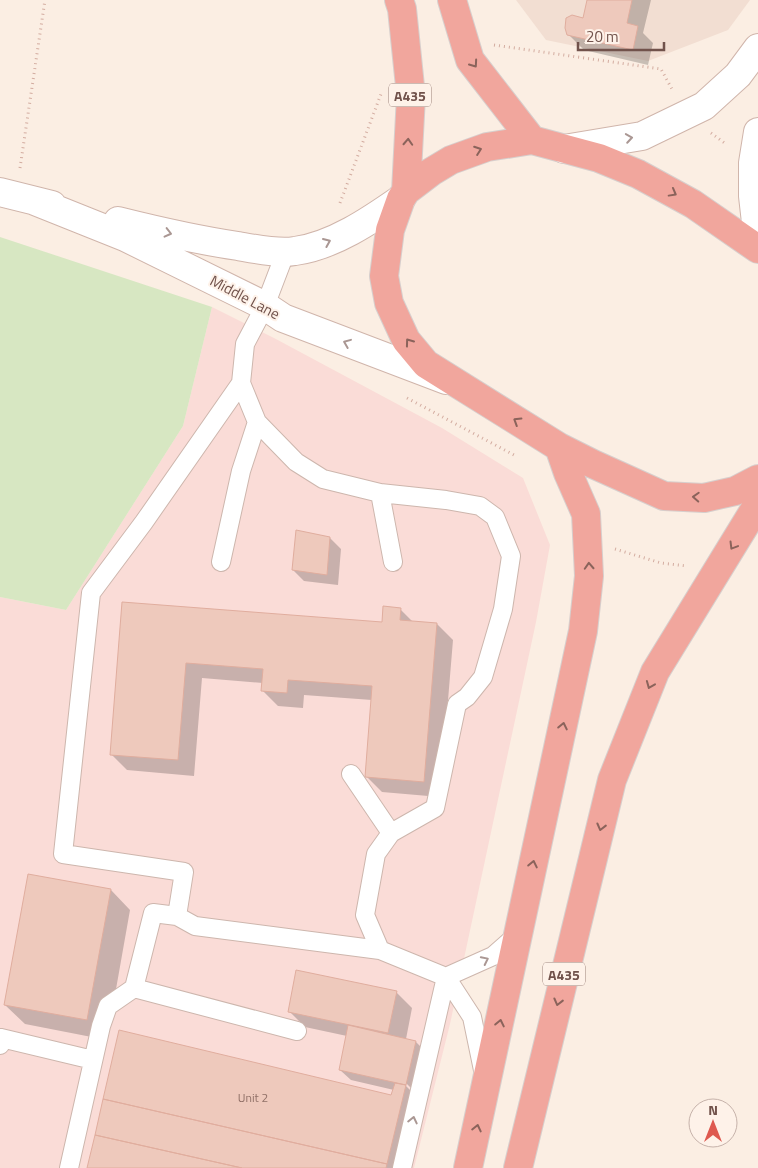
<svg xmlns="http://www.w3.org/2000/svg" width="758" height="1168" font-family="'Titillium Web',sans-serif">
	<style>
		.residential { fill: #f2ded2 }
		.commercial { fill: #fadcd7 }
		.green { fill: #d7e7c2 }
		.shadow { fill: #0003 }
		.building { fill: #eec9bc; stroke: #e0ad9e }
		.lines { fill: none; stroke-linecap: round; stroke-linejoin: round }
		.lane-casing { stroke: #cdb6ad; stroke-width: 20 }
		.secondary-casing { stroke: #d0b5ab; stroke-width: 30 }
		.highway-casing { stroke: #d7cfcd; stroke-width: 30 }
		.path { stroke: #d3aca0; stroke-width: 3; stroke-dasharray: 1 4; stroke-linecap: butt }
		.lane { stroke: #fff; stroke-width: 18 }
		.secondary { stroke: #fff; stroke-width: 28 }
		.highway { stroke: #f1a69d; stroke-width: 28 }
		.oneway { stroke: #8b635b }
		.oneway2 { stroke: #aa9793 }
		.labels { text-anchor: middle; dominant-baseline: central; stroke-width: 4; stroke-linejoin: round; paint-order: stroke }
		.number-label { font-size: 12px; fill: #907067 }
		.shield { fill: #fef2e9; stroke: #9b827a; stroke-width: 1 }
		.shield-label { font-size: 14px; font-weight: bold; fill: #71524b }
		.street-label { font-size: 15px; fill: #71524b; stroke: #fef2e9 }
	</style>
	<rect width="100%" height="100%" fill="#fbeee3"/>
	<path class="residential" d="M516,0H750L728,30L648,61L546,40Z"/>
	<path class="commercial" d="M212,307L274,338L442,428L523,478L550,545L536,622L450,1024L414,1168H0V597L66,610L183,426Z"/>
	<path class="green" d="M0,237L212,307L183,426L66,610L0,597Z"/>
	<path class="shadow" d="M588,0H651L643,33L653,43L648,65L584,50L568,34L584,19Z
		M330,538L341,549L338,585L304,581L293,570Z
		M124,603L383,624L400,609L414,623L437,624L453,640L440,797L382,792L366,776L372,700L304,695L303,708L278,706L263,691V683L202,678L194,776L127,770L111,754Z
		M111,890L130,910L107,1040L25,1024L5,1005Z
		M396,992L412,1008L406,1039L416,1042L427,1053L417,1094L405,1082V1085L426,1106L411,1168H88L392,1097L394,1090L351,1080L340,1070L347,1036L305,1027L289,1011Z"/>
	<path class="building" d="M587,0H632L627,23L638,26L633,50L567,35L565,28L566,18L572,15L583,18Z
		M296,530L330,537L327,575L292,570Z
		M122,602L382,622L383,606L401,608L400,620L437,623L424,782L365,777L372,686L288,680L287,693L261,691L263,669L186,663L178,760L110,755Z
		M28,874L111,889L87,1020L4,1005Z
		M296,970L397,991L388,1033L288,1012Z
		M348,1025L416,1041L406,1085L339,1070Z
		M119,1030L391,1095L395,1083L406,1085L387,1164L103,1099Z
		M103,1099L387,1164L386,1168H242L95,1135Z
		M95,1135L242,1168H87Z"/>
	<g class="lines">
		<defs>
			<path id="lane" d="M286,251L265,306L245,344L241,383L257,422L296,462L323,479L380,493L446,500L480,506L495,517L511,556L503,609L483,677L467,697L457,704L435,808L391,833L376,854L365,915L380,950
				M241,383L144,522L91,593L63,854L184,872L177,916L195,926L380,950L446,977L472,1017L484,1075
				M380,493L393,562
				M221,562L241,471L257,422
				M351,774L391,833
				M446,977L493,956L518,934
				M134,988L297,1031
				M0,1045L1,1038L93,1060
				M69,1168L101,1026L108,1006L134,988L153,913L177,916
				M402,1168L446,977"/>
			<path id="secondary" d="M758,132L753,163V196L758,240
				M564,149L642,136L704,106L738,75L758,48
				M0,192L52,205
				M35,201L125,237L265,306L283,318L446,380
				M118,221C158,231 197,240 238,246C255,249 279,254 295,251C333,246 371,220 401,199"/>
			<path id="highway" d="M399,0L402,9L411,96L406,191
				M452,0L470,60L532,140
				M758,249L693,204L638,174L599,158L532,140L487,147L451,160L431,172L406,191L401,199L390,230L384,276L389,303L406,340L426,364L559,447L593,464L664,496L704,498L735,491L758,479
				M468,1168L583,631L589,576L586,514L568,473L559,447
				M518,1168L612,780L655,672L758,504"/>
		</defs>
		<use href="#lane" class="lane-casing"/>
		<use href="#secondary" class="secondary-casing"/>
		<use href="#highway" class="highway-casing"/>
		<path class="path" d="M494,45L661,69L673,91
			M711,133L726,144
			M20,168L45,0
			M340,203L381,94
			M407,398L514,455
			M615,549L661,563L687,566"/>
		<use href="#lane" class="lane"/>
		<use href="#secondary" class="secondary"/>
		<use href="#highway" class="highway"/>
	</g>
	<defs><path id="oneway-chevron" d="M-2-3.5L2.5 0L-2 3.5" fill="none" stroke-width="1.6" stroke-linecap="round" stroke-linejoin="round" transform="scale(1.25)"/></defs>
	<g class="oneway">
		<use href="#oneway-chevron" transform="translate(474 64) rotate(55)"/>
		<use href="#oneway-chevron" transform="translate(408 142) rotate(-87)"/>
		<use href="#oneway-chevron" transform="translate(478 150) rotate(-20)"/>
		<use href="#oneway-chevron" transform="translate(673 193) rotate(29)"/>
		<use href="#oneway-chevron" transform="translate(409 342) rotate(-126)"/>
		<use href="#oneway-chevron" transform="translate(517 421) rotate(-148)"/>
		<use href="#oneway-chevron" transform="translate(696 497) rotate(-177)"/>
		<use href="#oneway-chevron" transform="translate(733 546) rotate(121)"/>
		<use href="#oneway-chevron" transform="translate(589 566) rotate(-93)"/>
		<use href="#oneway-chevron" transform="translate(650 685) rotate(112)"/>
		<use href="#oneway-chevron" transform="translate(563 726) rotate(-78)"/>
		<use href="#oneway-chevron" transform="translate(601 827) rotate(104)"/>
		<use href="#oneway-chevron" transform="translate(533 864) rotate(-78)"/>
		<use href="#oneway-chevron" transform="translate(558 1002) rotate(104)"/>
		<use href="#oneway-chevron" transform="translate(500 1023) rotate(-78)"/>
		<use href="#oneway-chevron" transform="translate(477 1128) rotate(-77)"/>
	</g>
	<g class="oneway2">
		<use href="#oneway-chevron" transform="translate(629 138) rotate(-9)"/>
		<use href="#oneway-chevron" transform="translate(168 233) rotate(14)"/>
		<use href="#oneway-chevron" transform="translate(327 242) rotate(-23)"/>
		<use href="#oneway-chevron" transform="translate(347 343) rotate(-158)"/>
		<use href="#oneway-chevron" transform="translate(485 960) rotate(-26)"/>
		<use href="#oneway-chevron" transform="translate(413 1120) rotate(-77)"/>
	</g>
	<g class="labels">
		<g class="number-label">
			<text x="253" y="1097">Unit 2</text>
		</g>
		<g class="shield">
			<rect x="389" y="83.5" width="42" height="23" rx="4"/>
			<rect x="543" y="962.5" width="42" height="23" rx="4"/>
		</g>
		<g class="shield-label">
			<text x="410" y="95">A435</text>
			<text x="564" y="974">A435</text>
		</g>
		<g class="street-label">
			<text transform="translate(245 297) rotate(28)">Middle Lane</text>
		</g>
	</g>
	<g transform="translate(713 1123)"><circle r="24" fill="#fef2e9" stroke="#c6b2aa"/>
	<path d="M0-4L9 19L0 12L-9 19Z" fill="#de594f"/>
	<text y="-8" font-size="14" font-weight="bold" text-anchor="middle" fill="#71524b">N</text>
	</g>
	<path d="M578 42v8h86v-8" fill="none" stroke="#71524b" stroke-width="2.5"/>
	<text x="586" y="42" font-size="15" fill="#71524b" stroke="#fef2e9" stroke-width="4" paint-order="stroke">20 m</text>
</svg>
